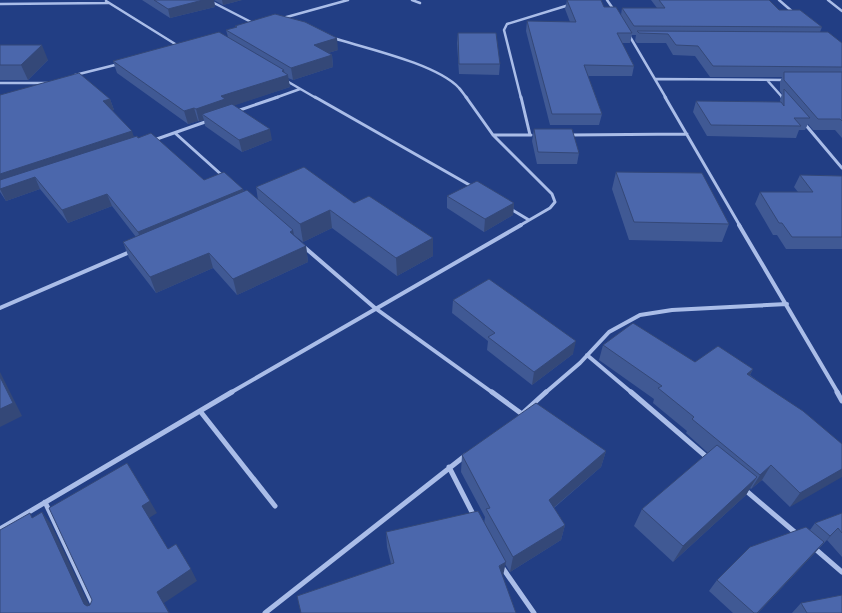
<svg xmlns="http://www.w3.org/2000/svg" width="842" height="613" font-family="'DejaVu Sans',sans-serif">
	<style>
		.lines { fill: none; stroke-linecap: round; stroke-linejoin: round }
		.minor-far3 { stroke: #aabde8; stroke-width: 2.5 }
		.minor-far2 { stroke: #aabde8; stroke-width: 3 }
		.minor-far1 { stroke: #aabde8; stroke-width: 4 }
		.minor { stroke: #aabde8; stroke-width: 5 }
		.wall { fill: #405994 }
		.shaded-wall { fill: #344878 }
		.building { fill: #4b67ac; stroke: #344878 }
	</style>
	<rect width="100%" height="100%" fill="#223e84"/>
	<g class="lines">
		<path class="minor-far3" d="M208,0L253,23
			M412,0L420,3
			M607,0L614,10
			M779,0L794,13
			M828,0L842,11
			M106,1L180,47
			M0,4L108,3
			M283,18L348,0
			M629,35L666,98
			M333,38C365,48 437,64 459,88C462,91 464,95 467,98
			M75,75L119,64
			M656,79L786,80
			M285,80L316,98
			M767,80L783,98
			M0,83H48
			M275,98L300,89
			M521,98L504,30L507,24L569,5"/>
		<path class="minor-far2" d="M315,97L473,187
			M466,97L493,135L552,194L555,202L550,208L519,226
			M521,97L530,135
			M665,97L740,226
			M782,97L784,99
			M237,111L278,97
			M804,123L842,168
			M175,133L224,177
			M493,135H531
			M570,135L687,134
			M154,140L208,121
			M509,208L529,220"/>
		<path class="minor-far1" d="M739,225L838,393
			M303,246L375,308L493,393
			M0,308L132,251
			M587,355L632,393
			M230,393L521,225
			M545,393L580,363L609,332L640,315L672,310L787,304"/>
		<path class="minor" d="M492,392L522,414
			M631,392L709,459
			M837,392L842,401
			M200,411L275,506
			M524,412L546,392
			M449,467L474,516
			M744,489L797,534
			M45,502L97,613
			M0,529L232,392
			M813,547L842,572
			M502,567L534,613
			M265,613L466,455"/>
	</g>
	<path class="wall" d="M142,0H242L223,5L214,0L215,7L170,18Z
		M567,0L604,7L621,15L622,8H657L651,0H769L779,10L822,27L820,32L842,43V138L835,130H813L808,124L805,130H799L796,138L707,136L693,112L696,101L780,102V100L782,94L780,91V82L782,77H710L695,56L673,55L666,43H637L635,41L636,35H632L630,43H622L634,66L632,76H588L602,114L599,125H550L526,31L527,21L570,22L565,9Z
		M235,26L338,50L328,53L332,55L333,67L293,80L288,78L290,87L234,105L272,140L242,152L205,126L204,120L199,121H198L188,124L117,73L113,61L228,37L226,30L235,28Z
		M458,33L500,64L499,75L459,74L457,43Z
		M0,45L48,60L28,80H0Z
		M0,95L110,99L114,110H112L134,137L138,138L204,180L243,189L244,192L258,200L256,187L354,203L433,256L397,276L332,228L303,242L294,235V236L306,246L308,262L237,295L213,268L156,293L129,258L123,242L136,237L112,206L68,223L40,189L6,201L0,192Z
		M534,129L579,153L577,164H537L532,141Z
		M616,172L729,224L722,242L629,240L612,189Z
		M800,175L842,176V249H786L777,235H773L755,204L760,192H798L794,187Z
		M447,196L514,203L513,215L484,232L447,208Z
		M453,300L573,354L532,385L487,350L488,341L452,313Z
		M603,345L695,362L753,369L750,375L842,444L790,507L762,480L751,489L750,488L746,495L673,562L634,526L642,509L708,453L686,433L687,431L653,403L654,399L599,360Z
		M606,451L601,467L554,508L565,525L561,540L510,572L505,564H391L387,547L386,532L484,523L485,517L461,472L462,455Z
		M842,513V557L827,540L758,613H733L709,591L717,580L810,530L815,523Z
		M801,603L842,613H792Z"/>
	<path class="shaded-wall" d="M203,0H214L215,7L170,18L168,9Z
		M222,0H242L223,5Z
		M337,38L338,50L315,57L314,45Z
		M42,45L48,60L28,80L21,65Z
		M332,55L333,67L293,80L291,68Z
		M284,70L285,76L288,75L290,87L227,108L202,114L204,120L199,121L196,109L221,96Z
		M110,99L114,110L107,112L103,101Z
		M194,108L198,121L188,124L184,111Z
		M270,129L272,140L242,152L239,140Z
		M132,131L136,143L0,189V174Z
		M35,177L40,189L6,201L0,189Z
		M243,189L245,201L142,244L138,232Z
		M107,194L112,206L68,223L62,210Z
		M514,203L513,215L484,232L485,219Z
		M330,210L332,228L303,242L300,224Z
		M293,230L296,245L290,232Z
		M433,238V256L397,276L396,258Z
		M306,246L308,262L237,295L233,279Z
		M209,253L213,268L156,293L150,277Z
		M576,341L573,354L532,385L534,372Z
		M753,369L745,384L747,374Z
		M0,372L22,416L0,427Z
		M606,451L601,467L545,515L549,500Z
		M771,465L762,480L751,489L760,475Z
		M842,469V477L790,507L800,493Z
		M757,477L746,495L673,562L683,546Z
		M150,501L157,513L149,518L142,506Z
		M42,512L51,524L93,613L84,604Z
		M565,525L561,540L510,572L513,557Z
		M838,528L827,540L820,548L830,536Z
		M824,542L814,554L758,613H757Z
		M506,562L503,576L499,566Z
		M191,569L197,581L164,603L170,613H169L157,592Z"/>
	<path class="building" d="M154,0H203L168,9Z
		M567,0H601L604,7H616L632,33H617L634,66L584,65L602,114H552L527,21L576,22Z
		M659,0H769L779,10H800L822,27L634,26L622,8H665Z
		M275,14L305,22L337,38L314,45L332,55L291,68L226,30L237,27L235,26Z
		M637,31L828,32L842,43V67L713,66L698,46L676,45L668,34L639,33Z
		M219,32L284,70L282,71L288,75L221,96L225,99L196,109L194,108L184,111L113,61Z
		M458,33H496L500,64H459Z
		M0,45H42L21,65H0Z
		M784,72H842V121L840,119H818L784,80Z
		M79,73L110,99L103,101L132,131L0,174V95Z
		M784,89L810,118H794L801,126L711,125L696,101L781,102L784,106Z
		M232,104L270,129L239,140L202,114Z
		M534,129H572L579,153L538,152Z
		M151,133L204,180L224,172L243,189L138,232L107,194L62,210L35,177L0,189V180L137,136L138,138Z
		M304,167L354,203L369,196L433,238L396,258L330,210L300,224L256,187Z
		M616,172L702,173L729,224L634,222Z
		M800,175L842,176V237H792L782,223H779L760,192H813Z
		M477,181L514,203L485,219L447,196Z
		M247,190L293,230L290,232L306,246L233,279L209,253L150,277L123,242Z
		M489,279L576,341L534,372L488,337L495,333L453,300Z
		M633,323L695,362L718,346L753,369L747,374L803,411L842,444V469L800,493L771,465L760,475L692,419L694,417L658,388L662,386L603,345Z
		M0,377L13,403L0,409Z
		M536,403L606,451L549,500L565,525L513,557L486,509L490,508L462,455Z
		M717,445L757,477L683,546L642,509Z
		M127,463L150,501L142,506L168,549L176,544L191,569L157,592L169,613H0V530L30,513L32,518L42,512L84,604L87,606L90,605L92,600L49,508Z
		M478,511L506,562L499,566L516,613H301L297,596L394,563L386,532Z
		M842,513V533L838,528L830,536L815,523Z
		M806,527L824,542L757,613H754L717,580L750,547Z
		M842,595V613H807L801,603Z"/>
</svg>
